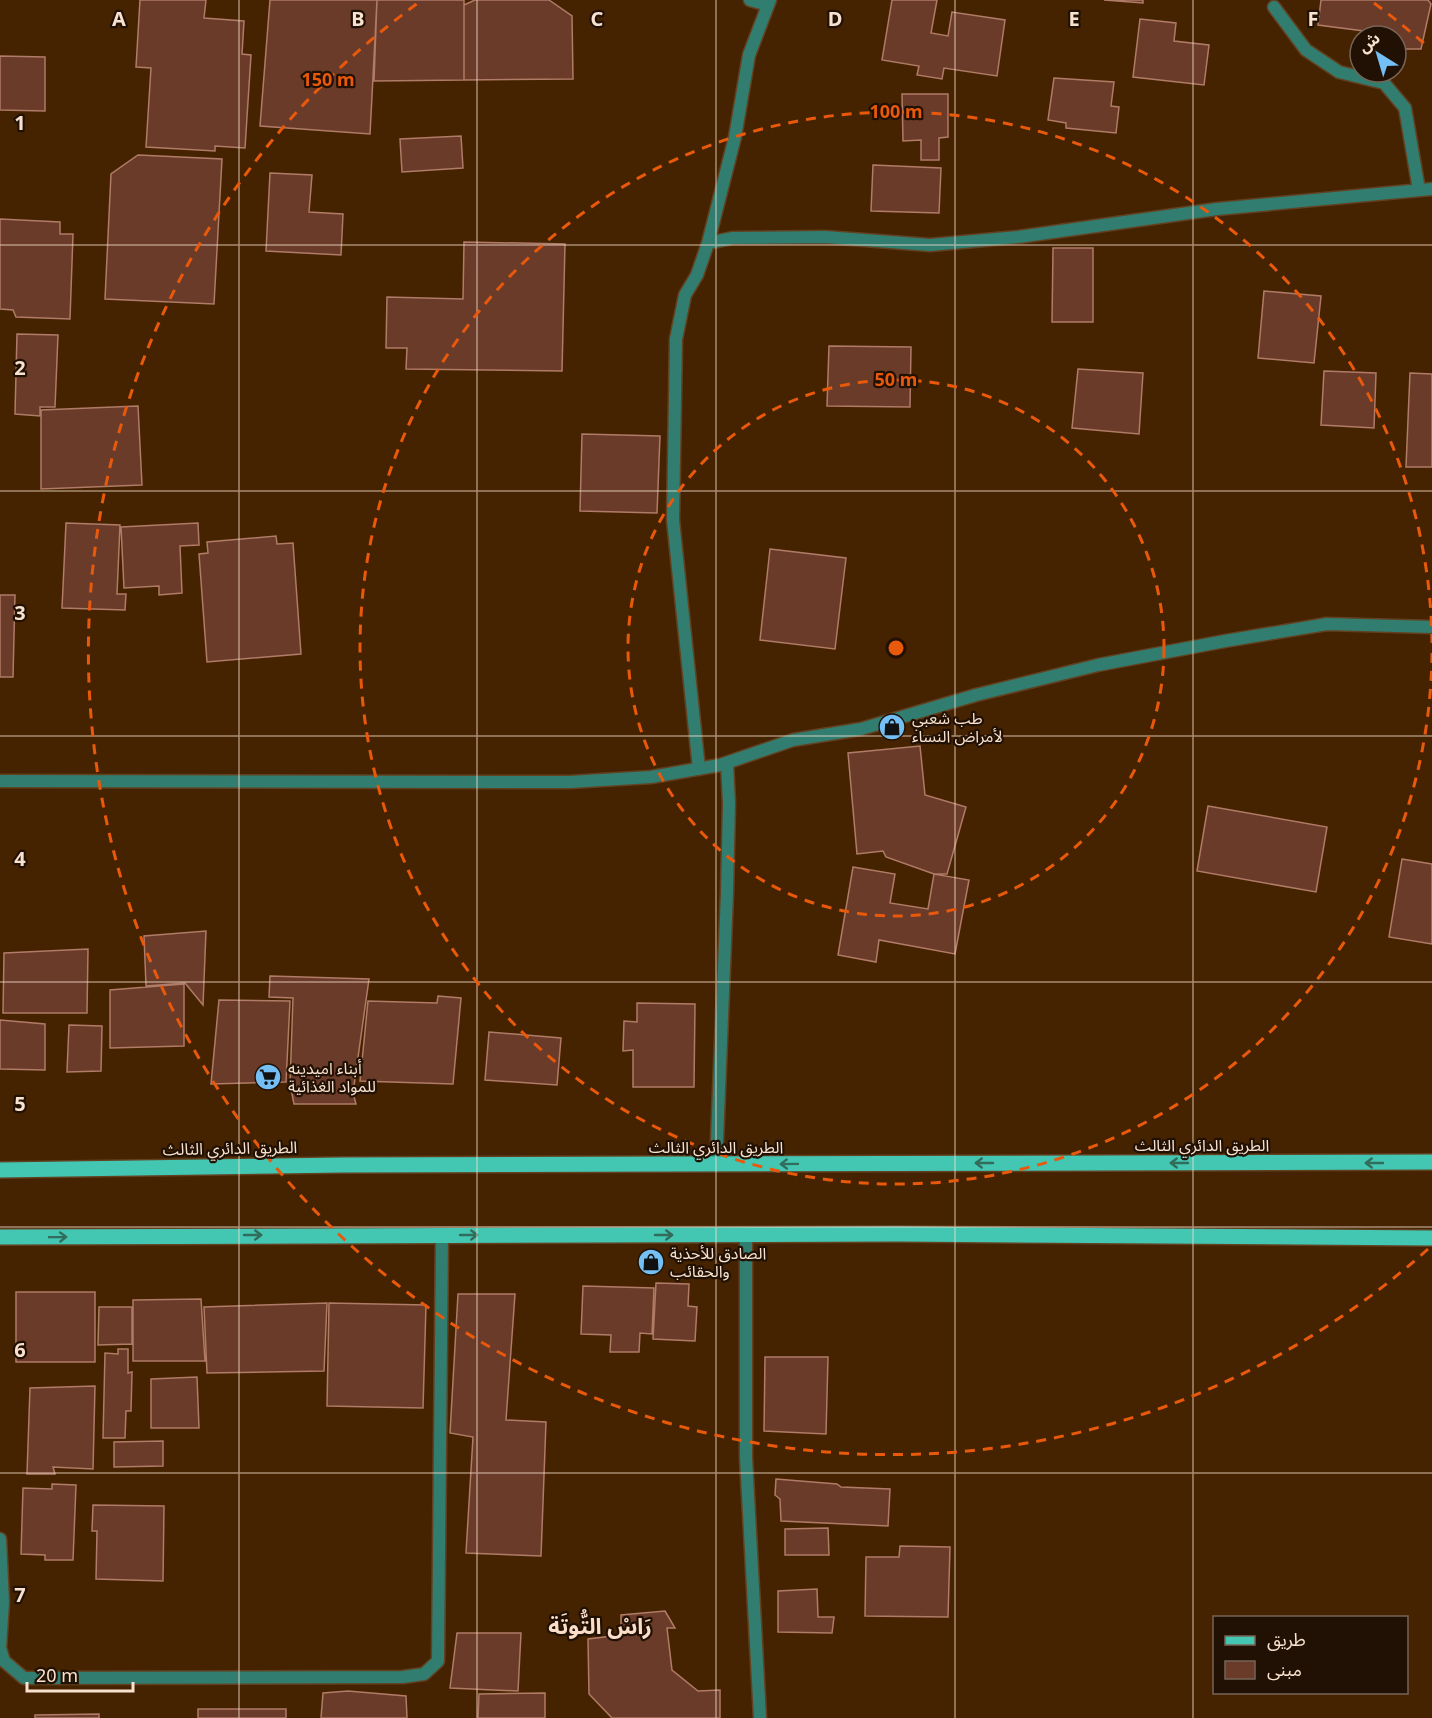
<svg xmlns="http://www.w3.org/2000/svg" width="1432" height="1718" font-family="'Noto Sans','Noto Sans Arabic',sans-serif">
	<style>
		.building { fill: #6a3b29; stroke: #b07b67; stroke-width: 1.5 }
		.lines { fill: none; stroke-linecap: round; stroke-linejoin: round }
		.street-casing { stroke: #624121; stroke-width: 15 }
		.primary-casing { stroke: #624121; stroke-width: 18 }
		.street { stroke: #317d70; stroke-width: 12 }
		.primary { stroke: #43c6b2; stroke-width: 15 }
		.oneway { stroke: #326c5b }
		.grid { fill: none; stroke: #f8e1ce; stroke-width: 1.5; stroke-opacity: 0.55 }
		.ring { fill: none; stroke: #e8590c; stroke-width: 3; stroke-dasharray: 10 8 }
		.labels { text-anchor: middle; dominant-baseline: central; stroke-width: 4.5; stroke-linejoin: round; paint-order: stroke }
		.poi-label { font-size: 16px; fill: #f8e1ce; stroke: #211104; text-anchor: start }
		.street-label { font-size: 16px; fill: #f8e1ce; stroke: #211104 }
		.district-label { font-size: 22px; font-weight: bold; fill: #fbdec8; stroke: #211104 }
		.grid-label { font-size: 20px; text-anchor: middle; font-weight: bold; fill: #f8e1ce; stroke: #211104; stroke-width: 4.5; stroke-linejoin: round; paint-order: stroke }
		.centre { fill: #e8590c; stroke: #211104; stroke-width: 3 }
		.ring-label { font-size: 18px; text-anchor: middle; font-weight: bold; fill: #e8590c; stroke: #211104; stroke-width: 4.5; stroke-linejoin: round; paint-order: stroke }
	</style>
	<rect width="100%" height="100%" fill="#462300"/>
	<path class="building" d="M140,0H206L204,18L244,21L242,54L251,55L245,148L215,146V151L146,147L151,68L136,67Z
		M270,0H377L370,134L260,126Z
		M377,0H464V80L374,81Z
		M475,0H549L572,16L573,79L464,80V5Z
		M892,0H937L931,33L948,36L952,12L1005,20L997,76L944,68L942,79L917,75L919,66L882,60Z
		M1104,0H1143V3Z
		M1321,0H1428L1431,4L1421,49H1405L1395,35L1318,25Z
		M1140,19L1176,23L1174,41L1209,45L1204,85L1133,77Z
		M0,56L45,57V111L0,110Z
		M1054,78L1114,82L1111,106L1119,107L1116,133L1066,128V123L1048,120Z
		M902,94H948V137L939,138V160H921V140L903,141Z
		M461,136L463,168L402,172L400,139Z
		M138,155L222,159L214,304L105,299L111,174Z
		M873,165L941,168L939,213L871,211Z
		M270,173L312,175L309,212L343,214L341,255L266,251Z
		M0,219L60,222V234H73L70,319L16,317L13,310L0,309Z
		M464,242L565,244L562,371L406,369L407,348H386L387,297L463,299Z
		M1053,248H1093V322H1052Z
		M1264,291L1321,296L1314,363L1258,358Z
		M17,334L58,335L55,407H40V416L15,414Z
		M829,346L911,347L910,407L827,406Z
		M1078,369L1143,373L1139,434L1072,428Z
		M1324,371L1376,373L1374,428L1321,425Z
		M1410,373L1432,374V467H1406Z
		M138,406L142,485L41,489V410Z
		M582,434L660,436L657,513L580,511Z
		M66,523L120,525L117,594H126L125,610L62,608Z
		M198,523L199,545L180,546L182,593L159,595V586L124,588L121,527Z
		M276,536L277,544L293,543L301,654L207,662L199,554L208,553L207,542Z
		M770,549L846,558L835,649L760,640Z
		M0,595H15L13,677H0Z
		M920,746L925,795L966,807L947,874H934L886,857L883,851L857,854L848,753Z
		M1208,806L1327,827L1316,892L1197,871Z
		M1402,859L1432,864V944L1389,937Z
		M853,867L895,874L890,903L928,909L934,874L969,880L955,954L879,940L876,962L838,955Z
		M206,931L203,1005L185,983L146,986L144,936Z
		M88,949L87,1013H3L4,953Z
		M270,976L369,979L353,1093L356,1104H294L290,1084L293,998L269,997Z
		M184,984V1046L110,1048V990Z
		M438,996L461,998L453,1084L360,1081L368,1001L437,1003Z
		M219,1000L290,1001L286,1082L211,1084Z
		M637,1003L695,1004L694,1087H633V1050L623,1051L624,1021L637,1022Z
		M0,1020L45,1024V1070L0,1069Z
		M69,1025L102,1026L101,1071L67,1072Z
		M489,1032L561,1038L557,1085L485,1080Z
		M656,1283L689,1284L688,1306L697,1307L695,1341L653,1339Z
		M583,1286L654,1288L652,1334L640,1333L639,1352H610L611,1335L581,1334Z
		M16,1292H95V1362H16Z
		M458,1294H515L506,1420L546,1422L541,1556L466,1553L473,1437L450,1433Z
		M201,1299L205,1361H133V1300Z
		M327,1303L324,1371L207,1373L204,1307Z
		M329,1303L426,1305L423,1408L327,1406Z
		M99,1307H132V1344L98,1345Z
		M118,1349H128V1373L132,1372L131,1411H126L125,1438H103L105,1353L118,1354Z
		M765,1357H828L826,1434L764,1431Z
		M197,1377L199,1428H151V1379Z
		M95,1386L93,1469L53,1467L55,1474H27L30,1388Z
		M163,1441V1466L114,1467V1442Z
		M776,1479L837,1484L841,1487L890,1489L888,1526L781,1521L780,1499L775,1495Z
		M52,1484L76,1485L73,1560H45V1555L21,1554L23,1488L52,1489Z
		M93,1505L164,1506L163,1581L96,1579L97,1531H92Z
		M828,1528L829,1555H785V1529Z
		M900,1546L950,1547L948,1617L865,1616L866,1557H899Z
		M817,1589L818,1617H834L832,1633L778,1632V1591Z
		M665,1611L675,1628H667L672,1670L698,1691L720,1690V1718H612L589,1694L588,1639L621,1635V1615Z
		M457,1633H521L518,1691L450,1688Z
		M348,1691L406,1696L407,1718H321L323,1693Z
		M545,1693V1718H478L479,1694Z
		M198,1709H286V1718H198Z
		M99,1714V1718H35V1715Z"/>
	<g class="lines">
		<defs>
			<path id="street" d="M750,0L768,5
				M1274,7L1306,50L1339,72L1384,83L1405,108L1419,190
				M708,243L733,238L825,237L930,245L1018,237L1217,209L1432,189
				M699,769L673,520L676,339L685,295L697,275L708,243L735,137L749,55L770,0
				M0,781L570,782L651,777L720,765L793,740L861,729L976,695L1098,665L1225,641L1327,624L1432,627
				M716,1165L727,893L729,803L727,763
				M746,1235V1458L760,1718
				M0,1539L3,1602L0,1648L4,1661L24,1678L403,1677L424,1674L438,1661L442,1235"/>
			<path id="primary" d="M0,1170L343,1165L1432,1162
				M0,1237L898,1234L1432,1238"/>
		</defs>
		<use href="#street" class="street-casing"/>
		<use href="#primary" class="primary-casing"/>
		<use href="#street" class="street"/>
		<use href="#primary" class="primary"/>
	</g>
	<defs><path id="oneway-shaft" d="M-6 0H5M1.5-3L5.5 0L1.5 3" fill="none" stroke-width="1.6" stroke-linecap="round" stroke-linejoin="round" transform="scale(1.5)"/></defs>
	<g class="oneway">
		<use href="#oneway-shaft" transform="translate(984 1163) rotate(-180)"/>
		<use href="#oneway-shaft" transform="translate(1179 1163) rotate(-180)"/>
		<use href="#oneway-shaft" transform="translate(1374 1163) rotate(180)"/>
		<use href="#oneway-shaft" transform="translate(789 1164) rotate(179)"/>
		<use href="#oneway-shaft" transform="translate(253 1235)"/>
		<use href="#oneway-shaft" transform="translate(469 1235)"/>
		<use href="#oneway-shaft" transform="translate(664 1235)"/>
		<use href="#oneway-shaft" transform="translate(58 1237) rotate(-1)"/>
	</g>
	<path class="grid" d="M239,0V1718M477,0V1718M716,0V1718M955,0V1718M1193,0V1718M0,245H1432M0,491H1432M0,736H1432M0,982H1432M0,1227H1432M0,1473H1432"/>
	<g class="ring">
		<circle cx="896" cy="648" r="268"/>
		<path d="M1432 653A536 536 0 1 1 1432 643"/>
		<path d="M1428 1249A803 803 0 1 1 418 3M1374 3A803 803 0 0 1 1428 47"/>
	</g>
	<defs>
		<symbol id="shop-disc" viewBox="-11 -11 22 22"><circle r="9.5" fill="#74c0f6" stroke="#211104"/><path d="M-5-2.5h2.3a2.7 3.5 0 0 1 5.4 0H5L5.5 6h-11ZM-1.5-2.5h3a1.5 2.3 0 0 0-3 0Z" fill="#111"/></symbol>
		<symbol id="supermarket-disc" viewBox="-11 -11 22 22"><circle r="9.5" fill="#74c0f6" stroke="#211104"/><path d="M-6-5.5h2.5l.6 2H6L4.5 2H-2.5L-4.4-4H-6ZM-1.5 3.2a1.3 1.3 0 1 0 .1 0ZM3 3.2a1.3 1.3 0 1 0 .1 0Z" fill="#111"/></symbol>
	</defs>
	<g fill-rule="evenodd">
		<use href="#shop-disc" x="877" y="712" width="30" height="30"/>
		<use href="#supermarket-disc" x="253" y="1062" width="30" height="30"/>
		<use href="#shop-disc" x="636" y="1247" width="30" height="30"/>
	</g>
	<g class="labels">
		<g class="poi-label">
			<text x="912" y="718">طب شعبي<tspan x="912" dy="18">لأمراض النساء</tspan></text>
			<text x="288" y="1068">أبناء اميدينه<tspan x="288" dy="18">للمواد الغذائية</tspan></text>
			<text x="670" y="1253">الصادق للأحذية<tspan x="670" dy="18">والحقائب</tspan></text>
		</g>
		<g class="street-label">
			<text x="1202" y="1145">الطريق الدائري الثالث</text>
			<text x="716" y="1147">الطريق الدائري الثالث</text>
			<text transform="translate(230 1148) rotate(-1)">الطريق الدائري الثالث</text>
		</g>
		<g class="district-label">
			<text x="600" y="1625">رَاسْ التُّوتَة</text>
		</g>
	</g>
	<g class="grid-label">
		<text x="119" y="26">A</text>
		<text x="358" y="26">B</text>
		<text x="597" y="26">C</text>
		<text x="835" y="26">D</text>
		<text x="1074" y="26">E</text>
		<text x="1313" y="26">F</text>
		<text x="20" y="130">1</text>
		<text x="20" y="375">2</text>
		<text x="20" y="620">3</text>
		<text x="20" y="866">4</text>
		<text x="20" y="1111">5</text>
		<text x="20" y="1357">6</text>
		<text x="20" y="1602">7</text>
	</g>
	<circle cx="896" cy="648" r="9" class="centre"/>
	<g class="ring-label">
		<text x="328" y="86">150 m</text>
		<text x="896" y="118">100 m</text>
		<text x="896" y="386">50 m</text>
	</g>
	<rect x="1213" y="1616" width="195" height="78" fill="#211104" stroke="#776455" stroke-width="1.5"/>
	<rect x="1225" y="1636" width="30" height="9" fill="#43c6b2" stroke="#776455" stroke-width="1.5"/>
	<text x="1267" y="1646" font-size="18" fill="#f8e1ce">طريق</text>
	<rect x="1225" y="1661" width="30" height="18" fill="#6a3b29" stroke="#776455" stroke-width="1.5"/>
	<text x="1267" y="1676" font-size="18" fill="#f8e1ce">مبنى</text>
	<g transform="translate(1378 54) rotate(323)"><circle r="28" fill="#211104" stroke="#776455" stroke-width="1.5"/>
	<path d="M0-4.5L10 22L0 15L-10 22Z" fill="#74c0f6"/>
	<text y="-9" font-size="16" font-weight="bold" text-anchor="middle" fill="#f8e1ce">ش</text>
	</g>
	<path d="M27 1682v9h106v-9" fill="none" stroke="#f8e1ce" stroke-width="3"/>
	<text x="36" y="1682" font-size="18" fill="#f8e1ce" stroke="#211104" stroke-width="4.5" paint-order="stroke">20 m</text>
</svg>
